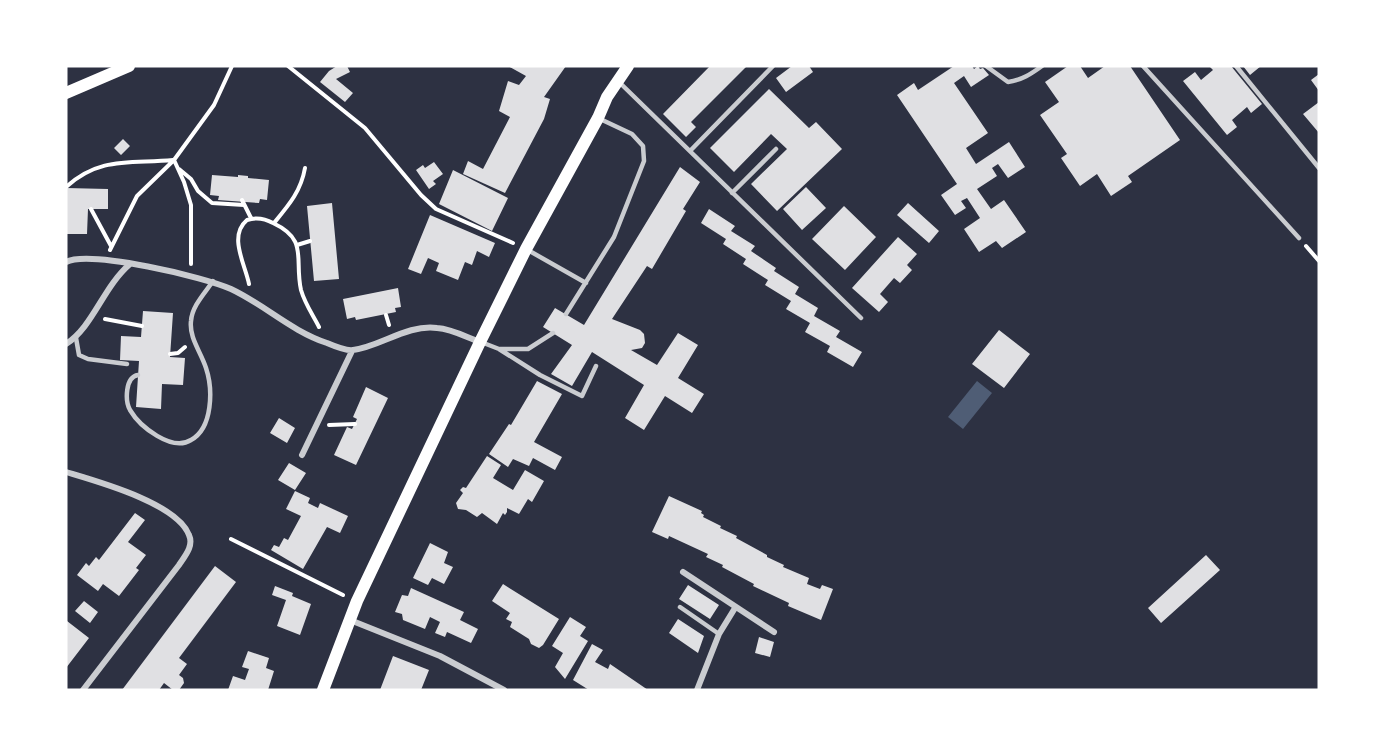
<svg xmlns="http://www.w3.org/2000/svg" width="1385" height="756" font-family="Helvetica,sans-serif">
	<style>
		.water { fill: #4f5d75 }
		.building { fill: #e0e0e3 }
		.lines { fill: none; stroke-linecap: round; stroke-linejoin: round }
		.path { stroke: #fff; stroke-width: 4 }
		.service { stroke: #caccd0; stroke-width: 4.5 }
		.minor { stroke: #caccd0; stroke-width: 6 }
		.secondary { stroke: #fff; stroke-width: 12 }
	</style>
	<rect width="100%" height="100%" fill="#2d3142"/>
	<path class="water" d="M977,381L992,393L963,429L948,417Z"/>
	<path class="building" d="M337,66H347L350,72L336,79L353,93L345,102L320,82L329,71Z
		M508,66H566L544,97L550,99L544,119L505,193L463,174L468,161L483,169L510,117L499,111L508,81L519,85L526,76Z
		M710,66H747L691,122L696,127L686,137L663,114Z
		M792,66H809L813,72L786,92L776,78Z
		M954,66H972L974,69L978,66L980,69L983,68L989,75L971,87L964,76L954,83L988,133L966,148L976,164L1009,142L1025,167L1008,178L998,164L992,168L997,176L977,189L991,209L1004,200L1026,232L1002,248L996,241L979,252L964,229L980,218L967,198L961,201L966,208L955,215L941,195L957,184L897,95L914,83L918,90Z
		M1068,66H1080L1088,78L1105,66H1130L1180,140L1128,176L1132,182L1111,196L1097,174L1080,186L1061,158L1067,154L1040,115L1059,102L1045,82Z
		M1209,66H1231L1262,104L1251,113L1247,107L1232,120L1237,127L1227,135L1183,81L1195,72L1201,80L1213,70Z
		M1243,66H1261L1250,75Z
		M1319,74V91L1311,80Z
		M769,89L809,128L816,122L842,149L777,211L751,184L787,149L771,134L734,172L710,148Z
		M1319,102V133L1303,114Z
		M123,139L130,146L121,155L114,148Z
		M434,162L443,174L433,181L436,184L429,189L416,170L423,165L425,168Z
		M680,167L700,182L683,209L686,211L652,269L647,266L612,319L640,330L644,334L645,343L642,348L631,350L657,365L678,333L698,345L678,378L704,394L692,413L665,396L644,430L625,418L644,385L592,352L572,386L551,374L572,345L543,327L555,308L584,325Z
		M453,170L508,198L492,231L439,204Z
		M212,175L238,177V175L248,176V178L269,180L267,200L260,199L259,203L218,200L219,196L210,195Z
		M806,187L826,208L802,230L783,209Z
		M66,188L108,189V209H88L87,234H66Z
		M332,203L339,279L314,281L307,206Z
		M908,203L939,231L929,243L897,215Z
		M844,206L876,237L845,270L812,239Z
		M709,209L735,226L731,231L755,246L751,251L776,268L774,271L799,287L795,294L818,308L814,316L840,331L836,337L862,352L853,367L827,352L830,346L805,332L810,323L786,309L791,301L765,285L768,280L743,264L746,259L723,244L726,239L701,223Z
		M430,215L495,243L489,257L477,251L472,265L465,262L458,280L436,271L439,263L428,258L421,274L408,269Z
		M898,237L917,254L907,265L912,270L900,283L894,278L880,294L888,302L879,312L852,288Z
		M398,288L401,307L395,308L396,312L356,320L355,317L347,319L343,299Z
		M143,311L173,313L170,357L185,358L183,385L162,384L161,409L136,407L139,361L120,360L121,336L141,337Z
		M999,330L1030,354L1004,388L972,364Z
		M537,381L562,394L534,442L562,457L555,470L533,458L529,466L513,459L508,467L489,454L509,424L511,425Z
		M366,387L388,398L356,465L334,455L347,427L352,429L357,419L353,417Z
		M279,418L295,428L287,443L270,433Z
		M487,456L501,465L493,478L513,490L525,470L544,481L532,502L528,499L519,514L507,508V512L505,515L503,513L497,524L482,513L477,517L466,510L458,509L456,503L463,493L460,490L463,487L466,488Z
		M289,463L306,473L295,490L278,480Z
		M295,491L310,498L308,503L318,508L320,503L348,516L340,533L327,527L303,569L271,550L274,545L279,547L284,538L288,540L301,516L286,509Z
		M669,496L702,511L701,513L704,515L703,517L721,526L720,528L737,536L736,538L767,555V557L784,565L783,567L809,578L807,584L820,589L822,585L833,589L821,620L788,606L789,603L753,586L754,584L722,567L723,565L706,557L708,554L669,536L668,539L652,532Z
		M135,513L145,520L128,542L146,555L136,568L139,570L119,596L103,584L98,591L77,575L86,563L89,566L96,557L99,560Z
		M430,543L448,552L444,563L453,567L444,584L432,578L428,585L413,578Z
		M1206,555L1220,570L1161,623L1148,608Z
		M215,566L236,582L179,658L187,664L179,675L183,678L184,683L179,690H173L164,683L159,690H122Z
		M503,584L559,619L543,645L539,648L531,644L529,639L510,627L512,622L506,619L510,613L492,601Z
		M688,585L719,605L710,619L679,599Z
		M275,586L293,593L292,596L311,604L300,635L277,626L286,600L272,595Z
		M411,588L464,612L460,620L478,629L471,643L447,632L445,637L435,633L440,622L430,617L425,629L403,620L402,614L395,612L402,595L408,596Z
		M84,601L98,612L90,623L75,611Z
		M570,617L586,627L580,636L588,641L565,679L555,667L563,653L552,646Z
		M678,619L704,636L698,653L669,633Z
		M67,621L89,638L66,668V623Z
		M759,637L774,642L770,657L755,653Z
		M592,644L603,650L595,662L608,669L610,664L648,690H589L573,680Z
		M248,651L269,658L266,668L274,671L268,690H228L233,676L245,680L249,669L242,667Z
		M393,656L429,670L421,690H380Z"/>
	<g class="lines">
		<path class="path" d="M288,66L365,128L421,195L436,209L513,243
			M174,160L184,182L191,205V264
			M179,169L191,179L198,191L212,203L244,205
			M66,187C100,156 131,164 173,160
			M242,200L251,218
			M91,209L111,246
			M274,223C289,205 301,191 305,168
			M297,245L310,241
			M1306,246L1319,261
			M110,250L137,196L174,160L214,105L232,66
			M249,284C245,264 228,236 247,220C256,217 264,218 273,223C309,240 294,258 301,290C305,304 313,315 319,327
			M386,315L389,325
			M105,319L142,326
			M170,354L178,353L185,347
			M329,425L355,424
			M231,539L343,595"/>
		<path class="service" d="M986,66L1008,82C1022,80 1031,74 1042,66
			M1143,66L1299,238
			M1236,66L1319,168
			M618,81L861,318
			M690,151L773,66
			M732,193L776,149
			M526,249L586,283
			M566,314L614,237L644,161L643,146L632,134L598,118
			M76,338L79,355L88,359L127,364
			M481,342L499,349L540,375L582,396L596,366
			M500,349H528L553,333
			M138,375C125,377 125,401 130,410C140,427 172,452 191,440C213,428 213,389 206,368C201,352 189,338 191,321C192,306 205,293 213,281
			M680,607L719,634"/>
		<path class="minor" d="M66,262C90,250 205,277 231,289C265,305 291,331 327,343C334,346 346,351 353,350C380,347 407,324 437,328C452,329 466,337 480,342
			M66,344C93,327 103,287 130,264
			M302,455L352,351
			M66,472C96,481 177,503 189,535C194,546 185,556 179,565L83,690
			M683,572L774,632
			M350,620L440,656L504,690
			M697,690L719,634L735,608"/>
		<path class="secondary" d="M66,93L129,66
			M323,690L357,601L480,342L526,249L598,118L607,97L628,66"/>
	</g>
	<rect width="1385" height="756" fill="none" stroke="#ffffff" stroke-width="135"/>
</svg>
